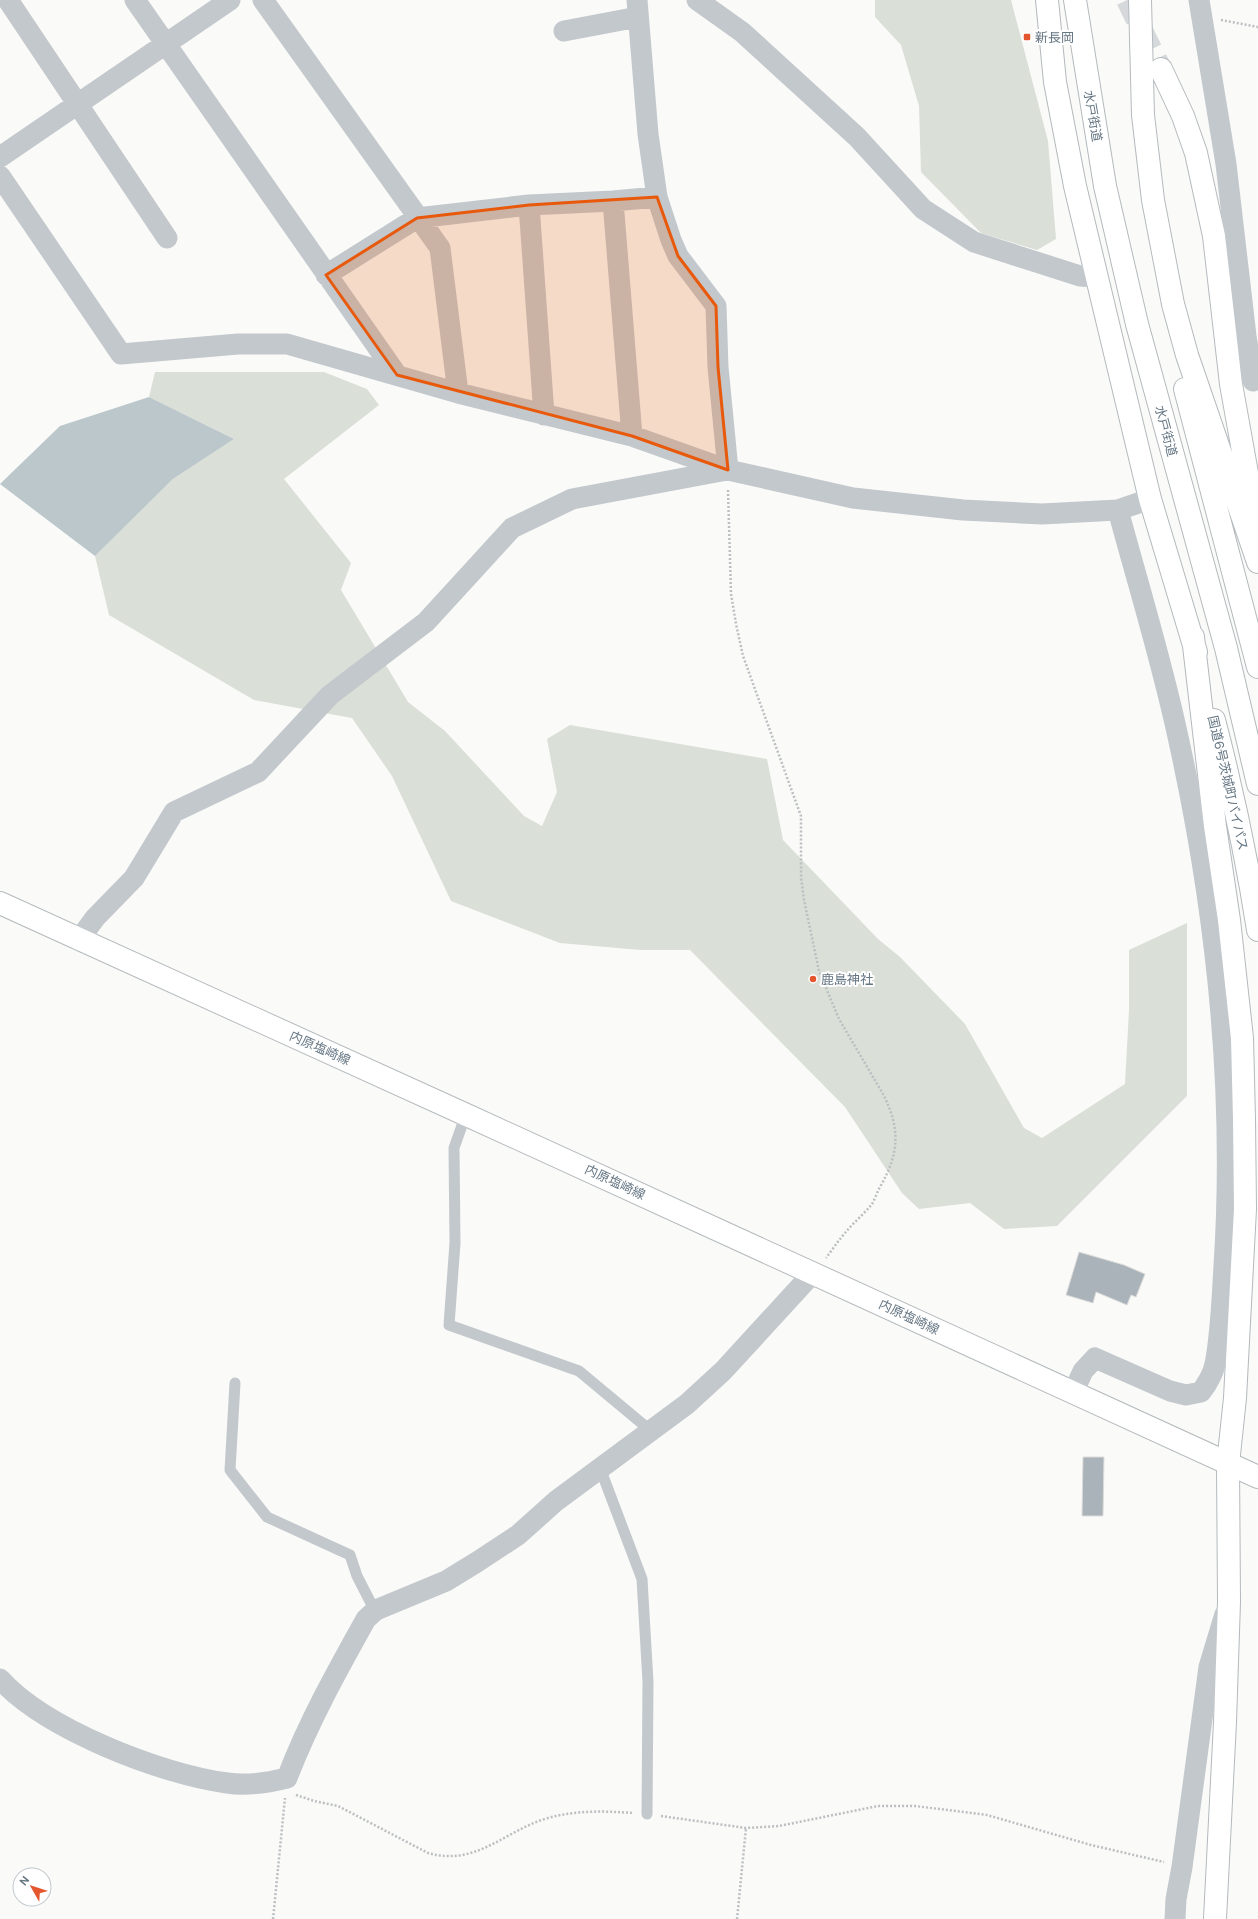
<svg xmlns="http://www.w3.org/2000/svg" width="1258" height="1919" font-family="'DM Sans','Noto Sans JP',sans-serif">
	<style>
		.green { fill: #dadfd7 }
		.water { fill: #bbc7cb }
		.building { fill: #aab3b9; stroke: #dcdcda }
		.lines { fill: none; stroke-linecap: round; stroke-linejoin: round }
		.primary-tunnel { stroke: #d5d9db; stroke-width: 22; stroke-dasharray: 22 11; stroke-linecap: butt }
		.primary-casing { stroke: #b5babe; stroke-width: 24 }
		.trunk-casing { stroke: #b4b9bd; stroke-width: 24 }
		.path { stroke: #bbbfc2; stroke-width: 2.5; stroke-dasharray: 2 2; stroke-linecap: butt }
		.service { stroke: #c3c8cc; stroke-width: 11 }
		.minor { stroke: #c3c8cc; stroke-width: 21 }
		.primary { stroke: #fff; stroke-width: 22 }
		.trunk { stroke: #fff; stroke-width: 22 }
		.marked { fill: #e8590c; fill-opacity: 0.2; stroke: #e8590c; stroke-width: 3; stroke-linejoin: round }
		.poi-dot { fill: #e4572e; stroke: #fff; stroke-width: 1.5 }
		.labels { text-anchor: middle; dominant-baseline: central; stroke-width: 4; stroke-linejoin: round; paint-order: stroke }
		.poi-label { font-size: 13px; fill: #657683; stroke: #fff; text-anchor: start }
		.street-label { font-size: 13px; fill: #657683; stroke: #fff }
	</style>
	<rect width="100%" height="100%" fill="#fafaf8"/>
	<path class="green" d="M875,0H1011L1048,141L1056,239L1037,250L981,233L921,172L919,106L901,45L875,17Z
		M155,372H324L367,389L379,405L284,479L351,563L341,590L408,702L445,731L524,816L542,826L557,792L547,739L570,725L767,759L783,840L878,939L900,957L965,1024L1024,1128L1042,1138L1125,1084L1129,1010V950L1187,923V1096L1057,1226L1004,1229L970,1203L919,1209L902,1193L845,1107L690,950H641L560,943L451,901L392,776L352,718L254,700L109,615L95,556L173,479L234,439L149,397Z"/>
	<path class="water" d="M149,397L234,439L173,479L95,556L0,484L60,426Z"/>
	<path class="building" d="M1079,1252L1124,1265L1145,1274L1136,1297L1131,1295L1127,1305L1096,1292L1093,1303L1066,1295Z
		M1083,1457H1104L1103,1516H1082Z"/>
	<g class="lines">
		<path class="primary-tunnel" d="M1127,0L1161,69"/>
		<defs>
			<path id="primary" d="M1140,0L1143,115L1153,200L1173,304L1187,355L1258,562
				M1161,69L1183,116L1196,153L1214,236L1231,384L1255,518
				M1185,389L1258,667
				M0,903L471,1117L1258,1477"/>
			<path id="trunk" d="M1047,0L1055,82L1075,186L1150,499L1196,652
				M1075,0L1105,186L1137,324L1226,648L1258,784
				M1193,637L1215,826L1229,920L1242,1038L1244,1119L1245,1209L1235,1398L1228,1464L1229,1602L1225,1722L1215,1919
				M1214,720C1232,789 1247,859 1258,930"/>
		</defs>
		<use href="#primary" class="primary-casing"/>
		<use href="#trunk" class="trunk-casing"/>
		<path class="path" d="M1221,20L1258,27
			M728,490L731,594L736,624L743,656L801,816V877L804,900L819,971L839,1019L883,1094C901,1129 899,1154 880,1187C877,1192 875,1199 872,1204C864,1214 853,1223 845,1233C838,1241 832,1250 826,1258
			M296,1795L314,1801L338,1806L428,1853C477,1867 505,1830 548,1818C577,1810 604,1811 634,1813
			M661,1816L746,1828L779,1826L878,1806H915L987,1815L1091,1845L1164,1862
			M273,1919L285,1798
			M737,1919L746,1828"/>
		<path class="service" d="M466,1114L454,1148L455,1243L449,1325L579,1371L651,1431
			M235,1383L230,1470L267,1517L350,1555L357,1576L375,1611
			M600,1468L642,1579L648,1682L647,1814"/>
		<path class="minor" d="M8,0L167,238
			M135,0L397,375
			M263,0L440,248L458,393
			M637,0L648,134L657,197L671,240L678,256L716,306L718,367L728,470
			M697,0L742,32L857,137L923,209L974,242L1080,276L1096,277
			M1199,0L1226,164L1246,336L1253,381
			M564,31L638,17
			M0,157L230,0
			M0,176L121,354L238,344H287L458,393L632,436L728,470L853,498L963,510L1042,514L1118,510L1150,499
			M613,201L632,436
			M529,205L544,415
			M326,275L417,218L529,205L613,201L657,197
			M79,940L95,918L134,878L174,812L258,772L330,695L426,622L512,528L572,499L727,470
			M1073,1393L1083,1371L1095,1358L1170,1391L1186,1395L1201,1392C1207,1384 1213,1375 1215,1364C1221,1334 1222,1297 1224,1266C1236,1083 1215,898 1174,719C1158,649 1137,580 1118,510
			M0,1679C45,1729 160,1774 227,1783C247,1786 267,1783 287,1778C308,1723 337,1671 366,1619L376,1610L446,1581L477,1562L518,1535L556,1501L687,1404L723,1371L813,1273
			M1175,1919L1176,1899L1182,1867L1209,1667L1225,1614"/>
		<use href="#primary" class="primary"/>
		<use href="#trunk" class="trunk"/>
	</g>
	<path class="marked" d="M657,197L678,256L716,306L718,367L728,470L632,436L397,375L326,275L417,218L529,205Z"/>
	<g class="poi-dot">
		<rect x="1023" y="33" width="8" height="8" rx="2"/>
		<circle cx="813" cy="979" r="4"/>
	</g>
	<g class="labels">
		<g class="poi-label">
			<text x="1035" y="37">新長岡</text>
			<text x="821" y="979">鹿島神社</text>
		</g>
		<g class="street-label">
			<text transform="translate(1093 116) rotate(80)">水戸街道</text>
			<text transform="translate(1166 431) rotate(75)">水戸街道</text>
			<text transform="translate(1228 783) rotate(77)">国道6号茨城町バイパス</text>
			<text transform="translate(320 1048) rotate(24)">内原塩崎線</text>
			<text transform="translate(615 1182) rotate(25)">内原塩崎線</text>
			<text transform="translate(909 1317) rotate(25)">内原塩崎線</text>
		</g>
	</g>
	<g transform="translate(32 1887) rotate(309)"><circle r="19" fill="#ffffff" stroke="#c1c8cd"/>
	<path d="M0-3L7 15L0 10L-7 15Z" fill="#e4572e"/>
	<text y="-6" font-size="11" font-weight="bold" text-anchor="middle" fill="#657683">N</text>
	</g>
</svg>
